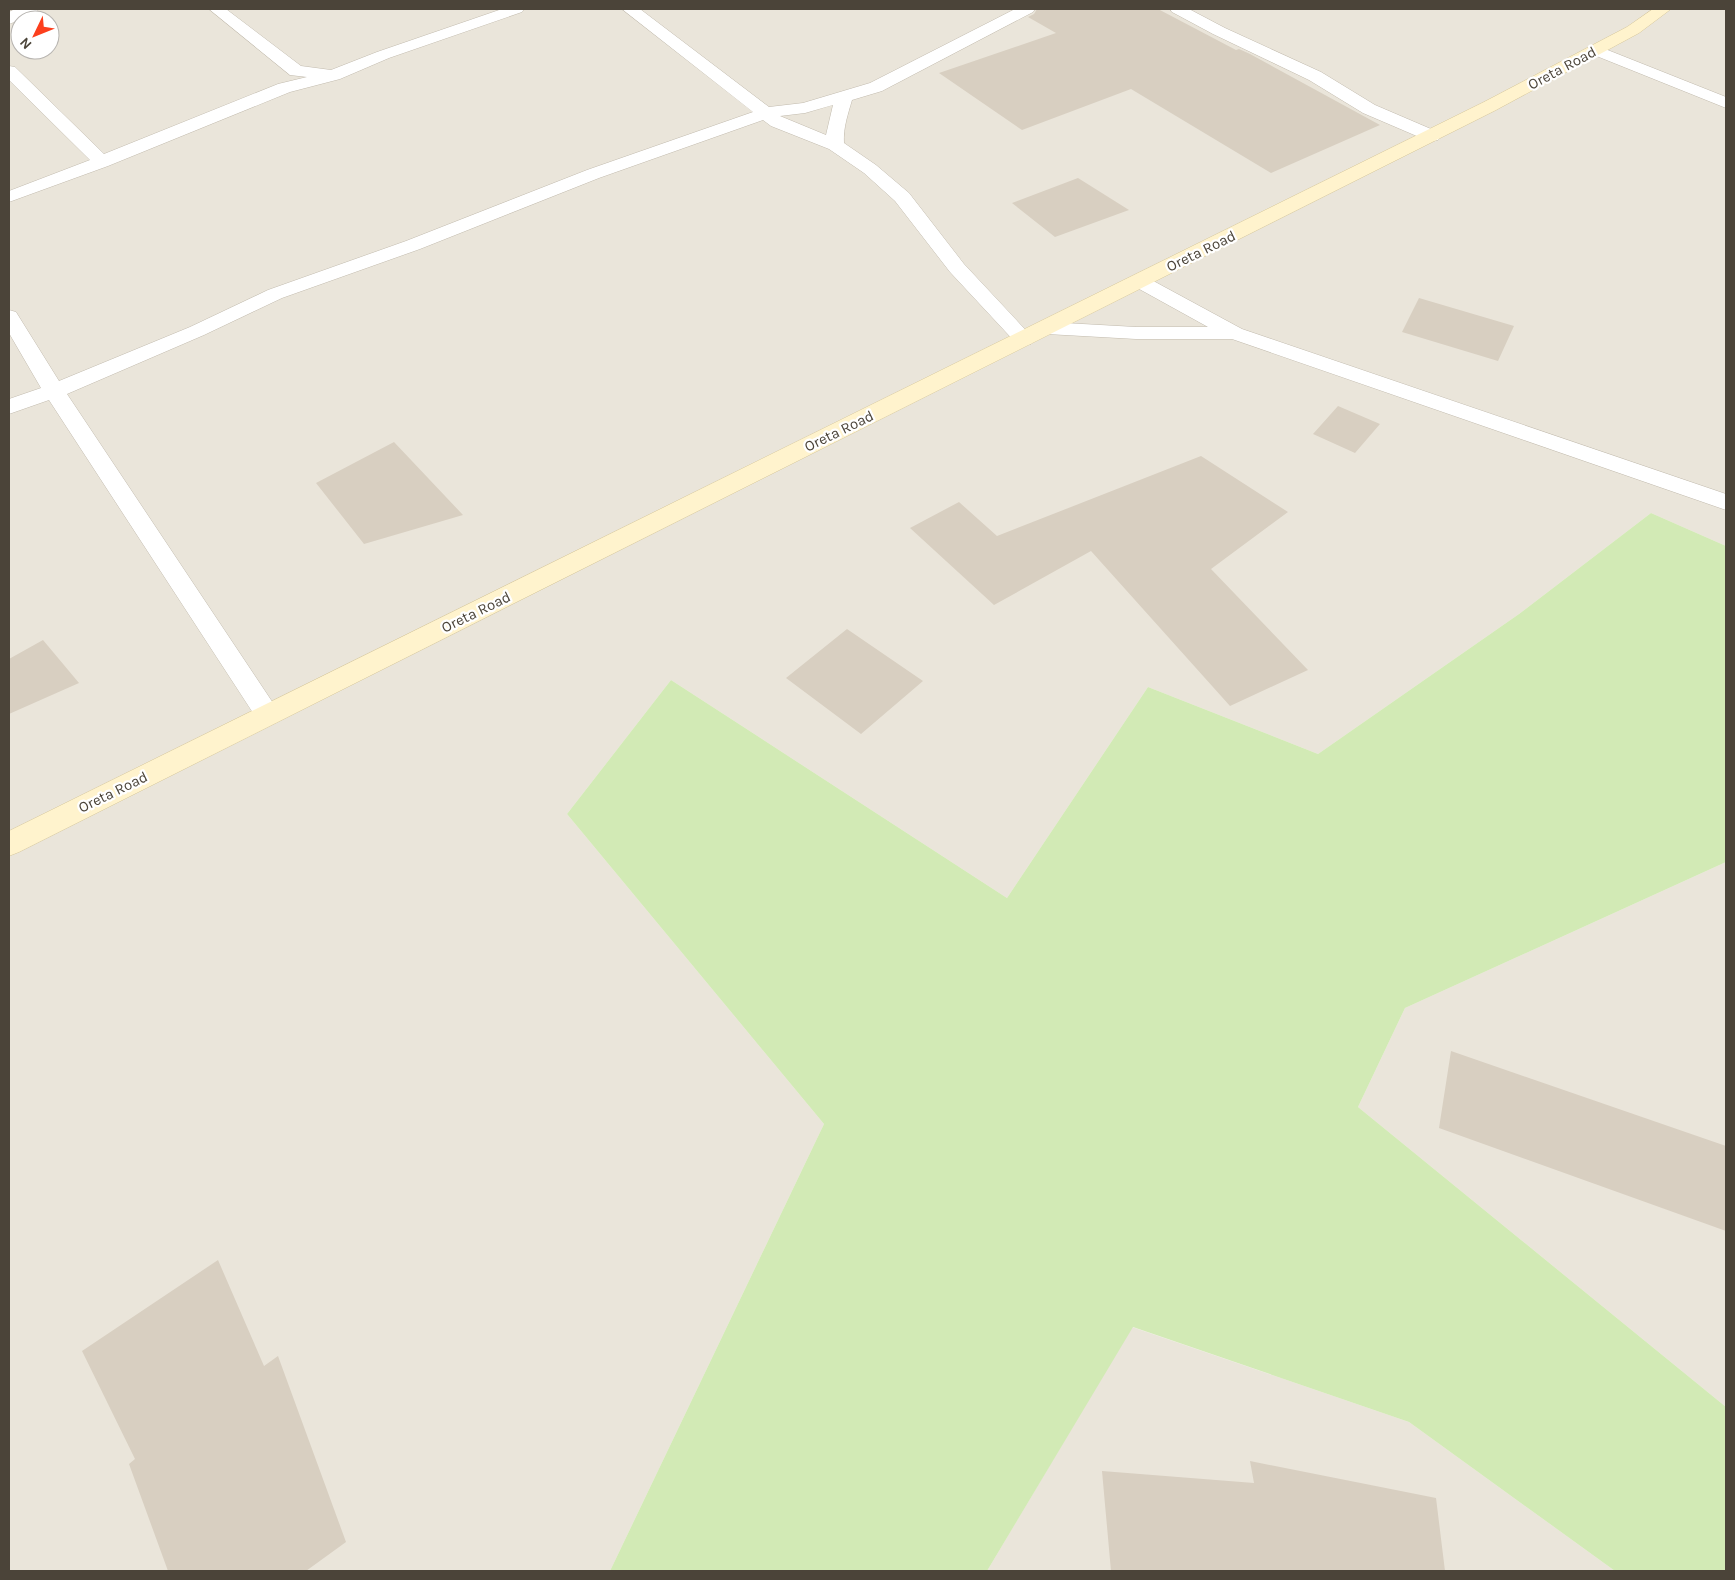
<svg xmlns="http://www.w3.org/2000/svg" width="1735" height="1580" font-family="Karla,sans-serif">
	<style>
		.residential { fill: #eae5da; fill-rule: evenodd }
		.green { fill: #d2eab5 }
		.building { fill: #d8cfc1 }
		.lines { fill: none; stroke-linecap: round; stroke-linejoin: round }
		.street-casing { stroke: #c2bbae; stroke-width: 1 }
		.secondary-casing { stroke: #d6c79b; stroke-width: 1 }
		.street { fill: #fff; fill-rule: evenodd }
		.secondary { fill: #fff3cd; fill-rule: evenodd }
		.labels { text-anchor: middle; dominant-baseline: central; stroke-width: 4.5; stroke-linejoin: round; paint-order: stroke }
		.street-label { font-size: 15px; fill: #4b4439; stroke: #fff }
	</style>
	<rect width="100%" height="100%" fill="#f6f3ec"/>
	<path class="residential" d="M9,9H1726V546L1651,513L1519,614L1318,754L1148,687L1007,898L671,680L567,814L824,1124L610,1571H9ZM20,20H50V50H20Z
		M1726,862V1407L1358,1107L1405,1008Z
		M1132,1327L1409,1422L1615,1571H987Z"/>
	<path class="green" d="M1651,513L1726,546V862L1405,1008L1358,1107L1726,1407V1571H1615L1409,1422L1133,1327L987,1571H610L824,1124L567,814L671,680L1007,898L1148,687L1318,754L1519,614Z"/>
	<path class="building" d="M1037,9H1158L1236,50L1239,49L1250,54L1380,125L1271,173L1131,89L1022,130L939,73L1056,33L1028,17L1034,14Z
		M1078,178L1129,210L1055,237L1012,203Z
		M1419,298L1514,326L1498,361L1402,332Z
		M1338,406L1380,424L1355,453L1313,434Z
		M394,442L463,515L364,544L316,483Z
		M1201,456L1288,512L1211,569L1308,670L1230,706L1091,551L994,605L910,528L959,502L997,536Z
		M847,629L923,681L861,734L786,678Z
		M43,640L79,683L9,714V659Z
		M1451,1051L1726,1146V1231L1439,1128Z
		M218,1260L264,1366L278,1356L346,1542L306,1571H168L129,1464L135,1459L82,1351Z
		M1250,1461L1436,1498L1445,1571H1111L1102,1471L1254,1483Z"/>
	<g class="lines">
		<defs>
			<path id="street" d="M15,9H39C37,12 13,23 9,24V12Z
				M209,9H226L301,66L331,70L377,52L502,9H524L522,12L389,58L340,79L290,92L108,166L9,202V191L90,160L9,80V66L15,67L104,154L278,84L307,77L290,75Z
				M622,9H640L769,107L803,103L870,83L1015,9H1035L1033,12L882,91L852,100C848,114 843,128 844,143L876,165L909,193L964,264L1034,339L1031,344L1024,345L1017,344L950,272L895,201L864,173L829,149L771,126L763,120L599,178L420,249L282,298L204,335L67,394L281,715L277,722L268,725L259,722L49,400L9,414V399L41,388L9,333V310L16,312L59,381L190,327L268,290L406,241L587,170L753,112ZM833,105L826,135L780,116L805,113Z
				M1170,9H1189L1225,28L1321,72L1375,105L1438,132L1441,136L1438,140L1432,141L1426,140L1363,113L1309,80L1213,34L1172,12Z
				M1595,45L1726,97V108L1589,53L1587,50L1589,47Z
				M1139,275L1146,277L1242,329L1726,494V510L1232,339H1136L1047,334L1040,332L1037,328L1040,324L1047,322L1136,327H1208L1132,285L1129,281L1132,277Z"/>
			<path id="secondary" d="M1653,9H1671L1639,33L1496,110L19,852L9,856V831L1484,102L1627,27Z"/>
		</defs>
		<use href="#street" class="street-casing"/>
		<use href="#secondary" class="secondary-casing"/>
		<use href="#street" class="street"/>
		<use href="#secondary" class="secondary"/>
	</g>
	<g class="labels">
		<g class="street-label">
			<text transform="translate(1562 68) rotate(-28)">Oreta Road</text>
			<text transform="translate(1201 251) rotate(-26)">Oreta Road</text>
			<text transform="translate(839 431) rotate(-26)">Oreta Road</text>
			<text transform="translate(476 612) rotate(-26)">Oreta Road</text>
			<text transform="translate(113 792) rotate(-26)">Oreta Road</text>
		</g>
	</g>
	<rect width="1735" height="1580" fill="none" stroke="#4b4439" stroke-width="20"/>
	<g transform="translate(35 35) rotate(227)"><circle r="24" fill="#ffffff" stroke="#b7b4b0"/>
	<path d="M0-4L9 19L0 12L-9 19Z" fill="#fc3f1d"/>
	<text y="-8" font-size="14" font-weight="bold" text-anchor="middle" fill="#4b4439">N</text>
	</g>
</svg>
